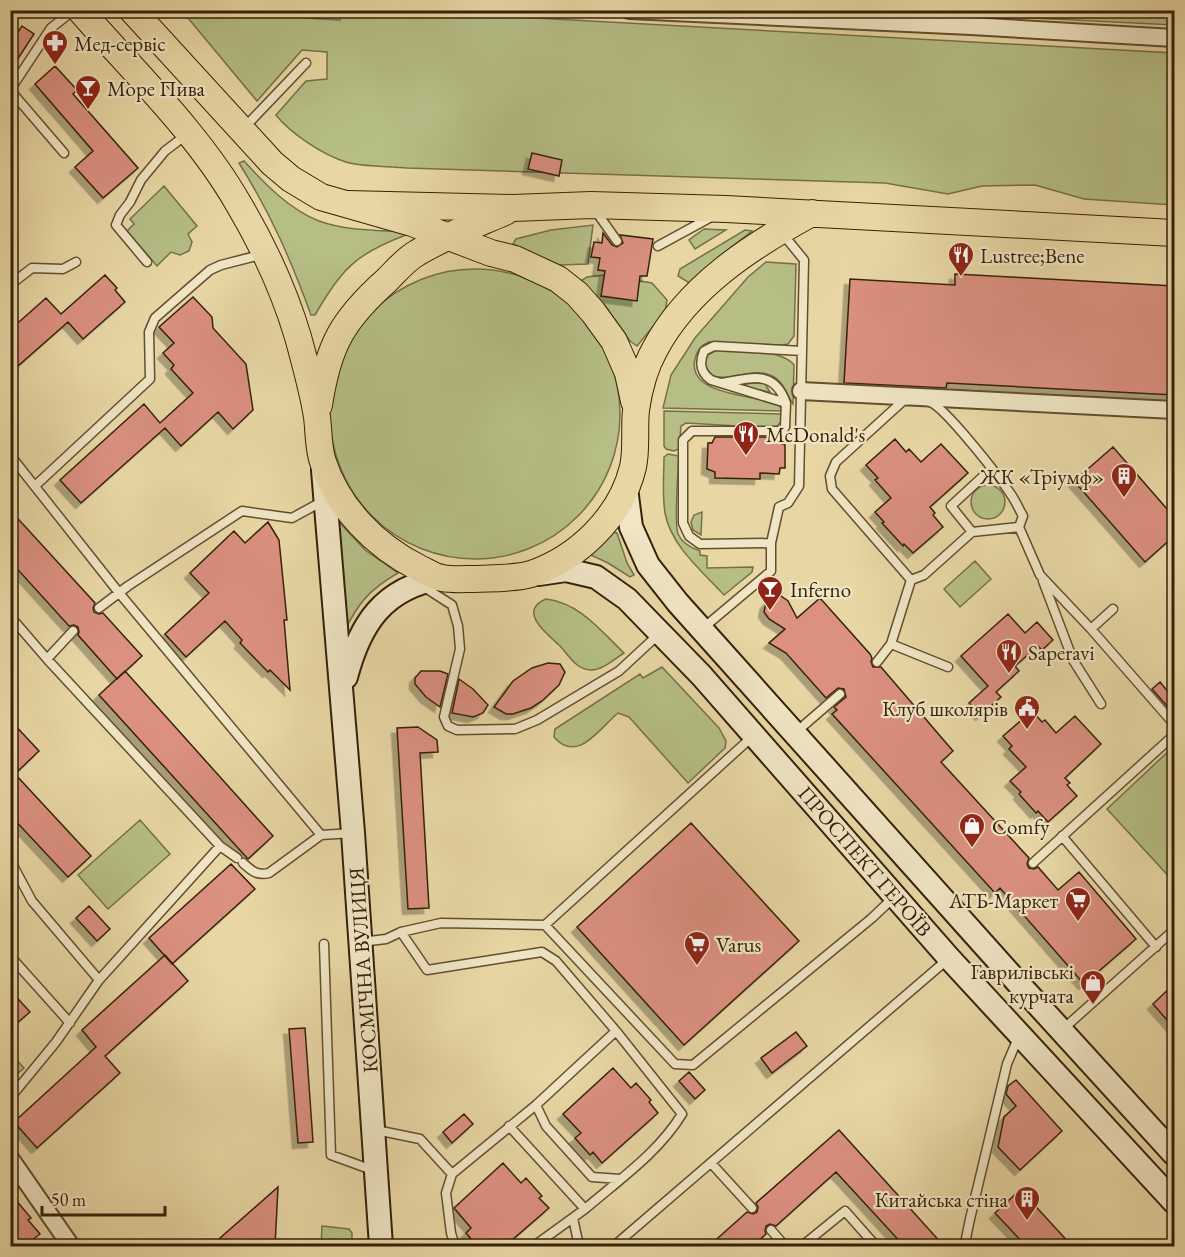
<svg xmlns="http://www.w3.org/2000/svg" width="1185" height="1257" font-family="'EB Garamond',serif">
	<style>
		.green { fill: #b6be86; stroke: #767047; stroke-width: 1.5 }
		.building { fill: #db9080; stroke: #352108; stroke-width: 1.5; filter: url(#shadow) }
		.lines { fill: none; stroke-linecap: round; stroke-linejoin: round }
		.lane-casing { stroke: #624e2f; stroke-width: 11 }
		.street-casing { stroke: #624e2f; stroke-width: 20 }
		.secondary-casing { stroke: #352108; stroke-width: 26 }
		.primary-casing { stroke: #352108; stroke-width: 28 }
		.lane { stroke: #f0e5c4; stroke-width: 8 }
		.street { stroke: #f0e5c4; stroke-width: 16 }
		.secondary { stroke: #f0e5c4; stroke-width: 22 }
		.primary { stroke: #e8d7a5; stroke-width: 26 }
		.labels { text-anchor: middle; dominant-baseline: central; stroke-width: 4.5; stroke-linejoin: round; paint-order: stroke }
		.poi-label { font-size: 21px; fill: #352108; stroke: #f0e5c4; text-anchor: start }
		.street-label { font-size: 21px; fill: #352108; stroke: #f0e5c4 }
	</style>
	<defs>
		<filter id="shadow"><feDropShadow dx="-5.5" dy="5.5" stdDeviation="0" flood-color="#0004"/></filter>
	</defs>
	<rect width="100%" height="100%" fill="#e8d7a5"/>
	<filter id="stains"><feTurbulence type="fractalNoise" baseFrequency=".00333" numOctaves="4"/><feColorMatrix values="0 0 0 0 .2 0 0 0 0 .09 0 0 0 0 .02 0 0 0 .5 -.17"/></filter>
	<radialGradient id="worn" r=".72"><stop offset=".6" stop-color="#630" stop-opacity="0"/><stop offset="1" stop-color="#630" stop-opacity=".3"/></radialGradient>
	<path class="green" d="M305,10V18L340,20L341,11H409L1174,53V205L1084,199L1035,185L982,186L948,194L885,183L407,168C389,166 361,167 346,162C323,155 290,133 276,115L306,81L327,79V52L302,50L257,101L188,18L201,11Z
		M888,11H1174V25Z
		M244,161C265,184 290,210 319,221C346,231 378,230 406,232V235C355,254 342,269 315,315H311C291,260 271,214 239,163Z
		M164,186L197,226L188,234L192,242L189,251L180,255L171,252L157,266L127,231L134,224L130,219Z
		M593,225L588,264L559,265L513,244L516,239L551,230Z
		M704,229L726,230L695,249L689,240Z
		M745,230L752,231L720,256L691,284L678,276L680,269Z
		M766,262L796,264L794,336L788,344L781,345L709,342C701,345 697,350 695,359C686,397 759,394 780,406L782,411L663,408L671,375L695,338L748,277Z
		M330 414a145 145 0 1 1 290 0a145 145 0 1 1-290 0Z
		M604,275L652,283L667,300L665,312L637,346L630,341L606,307L581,281L587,277Z
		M717,350C737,351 782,349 794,365L793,404C788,397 785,385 777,379C756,363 731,384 711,375L706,369L705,360L709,354Z
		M753,382L768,384L766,386L770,392L740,386Z
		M664,411L782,414V421L775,428L686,423L681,426L679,449L674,451L666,449L664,446Z
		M668,454L679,456C678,472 674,521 678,534C682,543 691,548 700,551V555L707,556V568L753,567L752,572L724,595C702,571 671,546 665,513C662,494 664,475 664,457Z
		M971 502a17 17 0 1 1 34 0a17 17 0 1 1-34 0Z
		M702,512L701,535L693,530L691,522L694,515Z
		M332,519L339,522L365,550L398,573C370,589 358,603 344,632Z
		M612,532L617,533L627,563L634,575L630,577L608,563L591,555L590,550Z
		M975,561L991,579L960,607L944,589Z
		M546,599C580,603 601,631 624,653C614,659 603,670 591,670C576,670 568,654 559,645C547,634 517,611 546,599Z
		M662,667L719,728L726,741L725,748L688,783L629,717L618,713C599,729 577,764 554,737L555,729L640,674L643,678Z
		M1174,746V882L1107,809Z
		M140,820L170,854L108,909L78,875Z
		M10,1053L24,1068L11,1079H10Z
		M322,1226L349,1229L352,1233V1246H321Z"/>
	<path class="building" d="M22,26L34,34L10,71V44Z
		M55,66L77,90L73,94L138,168L103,198L75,167L93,151L35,84Z
		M532,153L562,160L559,176L528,169Z
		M603,233L612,245L617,247L623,243L620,235L653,239L647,276H640L637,301L601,296L605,271L598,270L600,258L591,257L594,242L602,243Z
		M955,274L1174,286V395L947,383L946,388L844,383L850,279L955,285Z
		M105,275L117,288L115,290L125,302L83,339L68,322L10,373V330L46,298L61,314Z
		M193,297L212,317L213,328L246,364L253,410L233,429L218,412L181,446L165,428L81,503L60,480L144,404L160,423L193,393L171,369L174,365L163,353L174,343L159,327Z
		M715,437H777V442L785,445V468H780L779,474L760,473V479L715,478V472L707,469L708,443H712Z
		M895,439L906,452L909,449L921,462L941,444L968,473L930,507L935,513L933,515L943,527L913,553L904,544L903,546L882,523L884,522L875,512L891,498L875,480L878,478L866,465Z
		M1113,447L1174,517V536L1145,562L1074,481Z
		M10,510L95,603L93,608L94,612L99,614L103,613L142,656L117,679L78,635L79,632L78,627L74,625L69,626L10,561Z
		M268,522L279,540L287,620H284L290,690L270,670L268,672L240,643L242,640L225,621L186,657L165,634L209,593L190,573L234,531L245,543Z
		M781,596L788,601L797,618L820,598L870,654L872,658L871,662L873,667H881L953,751L941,762L1029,858L1027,864L1029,868L1034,869L1038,867L1058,890L1079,872L1136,939L1084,984L1000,888L995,893L832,714L837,710L834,707L846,697L844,689L838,688L826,698L786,653L769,643L785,629L769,619L764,612L765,607L766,603L772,597Z
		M1008,614L1025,633L1037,622L1053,640L1042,650L1038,646L1015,666L1019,671L996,692L1001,697L981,715L969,703L988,686L961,656Z
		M548,663L560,664L565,672L559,685L542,701L531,708L513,714H506L494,707L513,681L532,668Z
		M125,671L273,836L248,859L99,695Z
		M421,671H440L448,674L440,707L426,697L415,684V678Z
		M459,679L473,689L488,705L483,713L473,717L452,713Z
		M1160,682L1174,699V702L1168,707L1152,689Z
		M1032,711L1042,722L1045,720L1056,733L1075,716L1101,744L1065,778L1070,783L1067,785L1077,796L1048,822L1038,811L1036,813L1019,794L1021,792L1010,781L1026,767L1009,749L1012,746L1003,736Z
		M10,720L39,751L15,774L91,856L68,877L10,815Z
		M418,727L437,740L438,752L420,753L429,908L408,909L397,728Z
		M691,823L799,941L684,1045L577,927Z
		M231,864L255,889L172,964L149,938Z
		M89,906L110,929L97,941L76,918Z
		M165,955L188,981L105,1056L120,1073L37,1148L14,1122L96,1047L82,1030Z
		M1174,984V1028L1153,1004Z
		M10,990L30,1012L10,1029Z
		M305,1028L313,1142L298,1143L289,1029Z
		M796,1032L807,1046L772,1073L761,1058Z
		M613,1068L631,1088L636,1083L651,1100L649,1102L658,1113L602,1163L593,1152L590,1155L575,1138L581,1133L563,1114Z
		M689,1072L705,1090L695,1099L679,1081Z
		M1016,1080L1062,1131L1020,1170L998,1147L1004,1117L1016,1106L1006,1094L1008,1086Z
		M464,1114L473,1124L452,1143L443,1132Z
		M839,1130L944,1246H904L836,1172L776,1226L770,1224L766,1226L765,1231L766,1234L753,1246H709L747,1212L753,1214L757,1212L758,1207L756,1203Z
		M503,1163L521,1183L526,1178L542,1196L539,1198L549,1208L505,1246H477L466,1233L471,1228L454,1208Z
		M278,1187L275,1246H211Z
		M1021,1189L1039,1210L1072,1246H1026L995,1213Z
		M10,1193L31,1218L28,1220L40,1234L24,1246H10Z"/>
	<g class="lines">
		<defs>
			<path id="lane" d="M10,90L51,28L74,10
				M10,90L64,153
				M244,128L306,63
				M595,210L617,241
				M658,246L713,216
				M147,262L116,225L120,215L130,202L141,180L165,151L186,135
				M10,285L32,268L63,269L76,262
				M722,383C751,378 774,369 786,403
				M909,400L903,401L836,462L830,476L832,489L911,580
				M930,402C945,407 1001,479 1012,496C1016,502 1019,509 1023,516L1019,527L1040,575L1091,629L1174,724
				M10,455L120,594L321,835L353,833
				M36,485L150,379L149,332L155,318L210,270L221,265L264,254
				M972,532L951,506L991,469
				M771,543L700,544L689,536L683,523V440L692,431H782L785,427L786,403L711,380C700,372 699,363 704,351L714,346L802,351
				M1043,581L1073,660L1101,704
				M424,587L452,605L458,626L460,649L444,717L448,726L457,730L515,729L537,720L619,671L660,633
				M99,608L128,586L242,511L292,518L323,501
				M10,616L47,659L220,846L237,858
				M702,629L771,571V543L779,507L788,503L799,486L804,260L782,233
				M1091,629L1113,609
				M891,644L948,667
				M47,659L73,631
				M877,662L891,644L911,580L924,575L972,532L1019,527
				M795,733L840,694
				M1062,836L1156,947
				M10,860L32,901L99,980
				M243,863C252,871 257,876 269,873L321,835
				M1033,863L1174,735
				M545,925L675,1064L693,1065L872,918L893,898
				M401,932L441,923L545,925L753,736
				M361,942L386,939L401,932L427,970L542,952L556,961L616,1031L682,1114C658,1153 620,1179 585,1209
				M324,944L331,1155L375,1171
				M10,956L70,1023
				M1062,1030L1174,930
				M616,1031L536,1105L546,1126L592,1177L620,1179
				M10,1098L56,1042L99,980L220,846
				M509,1126L585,1209L534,1246
				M376,1130L420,1139L452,1174
				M711,1163L752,1208
				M573,1218L579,1246
				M771,1230L785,1246
				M455,1246L451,1233L446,1193L452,1174L536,1105
				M614,1246L948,959
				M802,1246L845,1211L876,1246
				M968,1246L965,1243L970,1219L1007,1064L1018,1038"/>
			<path id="street" d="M629,10L971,26L1174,38
				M801,391L1174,410
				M10,1158L71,1246"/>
			<path id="secondary" d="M323,470L353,833L381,1246
				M626,488L631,527L648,565L678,603L1018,983L1174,1154
				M539,574L566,570L596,577L627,599L701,675L949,958L1174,1202
				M346,677C360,624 383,588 441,578"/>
			<path id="primary" d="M80,10C133,71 198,133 238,203C263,245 284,290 298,337C305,363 313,391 317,417C319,432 318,448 323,462C338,508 375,546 419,568C426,571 434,577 442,578C452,580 464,579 474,579C492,578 514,579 531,574C578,558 621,517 633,467C637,449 634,429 636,410C639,389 645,367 655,349C688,287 751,246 812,213
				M132,10L272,163L291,179L321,197L412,223L491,253L515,259L558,279L577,294L593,312L614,341L628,373L634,401
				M348,204L513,208L591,205L726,209L1174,233
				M319,405C328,346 342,320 387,280C396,271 406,259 417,253C445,236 475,225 505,212"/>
		</defs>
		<use href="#lane" class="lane-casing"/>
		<use href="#street" class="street-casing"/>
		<use href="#secondary" class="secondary-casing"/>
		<use href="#primary" class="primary-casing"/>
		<use href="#lane" class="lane"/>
		<use href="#street" class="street"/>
		<use href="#secondary" class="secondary"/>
		<use href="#primary" class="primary"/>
	</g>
	<defs>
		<symbol id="pharmacy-pin" viewBox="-11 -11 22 30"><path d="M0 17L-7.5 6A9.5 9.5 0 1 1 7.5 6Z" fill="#8f2418" stroke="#f0e5c4"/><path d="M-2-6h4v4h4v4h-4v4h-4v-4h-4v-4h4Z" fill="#fff"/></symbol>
		<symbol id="bar-pin" viewBox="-11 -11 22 30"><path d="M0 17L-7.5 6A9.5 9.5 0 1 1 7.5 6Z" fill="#8f2418" stroke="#f0e5c4"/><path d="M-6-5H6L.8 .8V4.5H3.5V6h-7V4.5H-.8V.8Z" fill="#fff"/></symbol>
		<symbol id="restaurant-pin" viewBox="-11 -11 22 30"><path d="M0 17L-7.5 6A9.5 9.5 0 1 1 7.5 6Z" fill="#8f2418" stroke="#f0e5c4"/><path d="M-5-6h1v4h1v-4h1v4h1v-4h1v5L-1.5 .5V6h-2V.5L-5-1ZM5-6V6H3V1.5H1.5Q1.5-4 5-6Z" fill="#fff"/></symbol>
		<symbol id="building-pin" viewBox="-11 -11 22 30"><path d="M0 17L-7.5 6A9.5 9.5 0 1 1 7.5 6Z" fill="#8f2418" stroke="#f0e5c4"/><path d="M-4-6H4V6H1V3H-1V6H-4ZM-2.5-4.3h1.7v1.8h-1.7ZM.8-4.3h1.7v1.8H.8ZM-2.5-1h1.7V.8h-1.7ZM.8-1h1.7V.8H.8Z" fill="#fff"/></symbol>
		<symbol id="civic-pin" viewBox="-11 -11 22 30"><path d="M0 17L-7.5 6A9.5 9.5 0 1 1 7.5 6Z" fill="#8f2418" stroke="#f0e5c4"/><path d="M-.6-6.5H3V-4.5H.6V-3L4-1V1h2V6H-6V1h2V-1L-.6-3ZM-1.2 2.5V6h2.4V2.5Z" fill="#fff"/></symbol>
		<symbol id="shop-pin" viewBox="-11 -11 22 30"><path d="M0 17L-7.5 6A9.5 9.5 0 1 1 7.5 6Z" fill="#8f2418" stroke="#f0e5c4"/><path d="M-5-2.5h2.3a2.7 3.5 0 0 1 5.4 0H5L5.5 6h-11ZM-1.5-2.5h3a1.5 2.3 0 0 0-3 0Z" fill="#fff"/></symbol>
		<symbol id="supermarket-pin" viewBox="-11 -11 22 30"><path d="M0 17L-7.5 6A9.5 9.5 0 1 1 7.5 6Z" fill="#8f2418" stroke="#f0e5c4"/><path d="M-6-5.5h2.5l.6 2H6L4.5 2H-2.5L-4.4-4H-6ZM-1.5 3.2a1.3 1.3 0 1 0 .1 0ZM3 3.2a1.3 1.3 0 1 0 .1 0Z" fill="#fff"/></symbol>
	</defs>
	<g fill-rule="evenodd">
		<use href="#pharmacy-pin" x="40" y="28" width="30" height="40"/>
		<use href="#bar-pin" x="73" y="73" width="30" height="40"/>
		<use href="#restaurant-pin" x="946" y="240" width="30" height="40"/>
		<use href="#restaurant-pin" x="731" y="419" width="30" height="40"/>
		<use href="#building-pin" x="1109" y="461" width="30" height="40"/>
		<use href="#bar-pin" x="755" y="574" width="30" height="40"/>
		<use href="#restaurant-pin" x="994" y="637" width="30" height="40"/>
		<use href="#civic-pin" x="1012" y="693" width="30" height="40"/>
		<use href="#shop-pin" x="957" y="811" width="30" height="40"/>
		<use href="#supermarket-pin" x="1063" y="885" width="30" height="40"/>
		<use href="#supermarket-pin" x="682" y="929" width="30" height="40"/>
		<use href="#shop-pin" x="1078" y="968" width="30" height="40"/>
		<use href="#building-pin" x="1012" y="1184" width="30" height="40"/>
	</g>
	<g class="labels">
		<g class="poi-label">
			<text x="74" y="43">Мед-сервіс</text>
			<text x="107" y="88">Море Пива</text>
			<text x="980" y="255">Lustree;Bene</text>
			<text x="766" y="434">McDonald's</text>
			<text x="1104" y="476" text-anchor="end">ЖК «Тріумф»</text>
			<text x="790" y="589">Inferno</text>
			<text x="1028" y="652">Saperavi</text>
			<text x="1008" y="708" text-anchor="end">Клуб школярів</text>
			<text x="992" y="826">Comfy</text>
			<text x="1058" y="900" text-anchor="end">АТБ-Маркет</text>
			<text x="716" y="944">Varus</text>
			<text x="1074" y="971" text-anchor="end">Гаврилівські<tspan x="1074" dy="24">курчата</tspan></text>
			<text x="1008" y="1199" text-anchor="end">Китайська стіна</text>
		</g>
		<g class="street-label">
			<text transform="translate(865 861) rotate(49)">ПРОСПЕКТ ГЕРОЇВ</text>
			<text transform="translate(363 970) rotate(-94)">КОСМІЧНА ВУЛИЦЯ</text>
		</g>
	</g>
	<rect width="1185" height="1257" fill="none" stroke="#e8d7a5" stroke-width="36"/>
	<rect x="12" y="12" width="1161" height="1233" fill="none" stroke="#352108" stroke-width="3"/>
	<rect x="18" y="18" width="1149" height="1221" fill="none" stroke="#352108" stroke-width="1.5"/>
	<path d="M42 1206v9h123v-9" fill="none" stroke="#352108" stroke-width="3"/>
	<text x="51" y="1206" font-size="18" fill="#352108" stroke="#f0e5c4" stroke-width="4.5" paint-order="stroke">50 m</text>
	<rect width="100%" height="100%" filter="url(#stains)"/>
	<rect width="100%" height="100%" fill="url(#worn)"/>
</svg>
